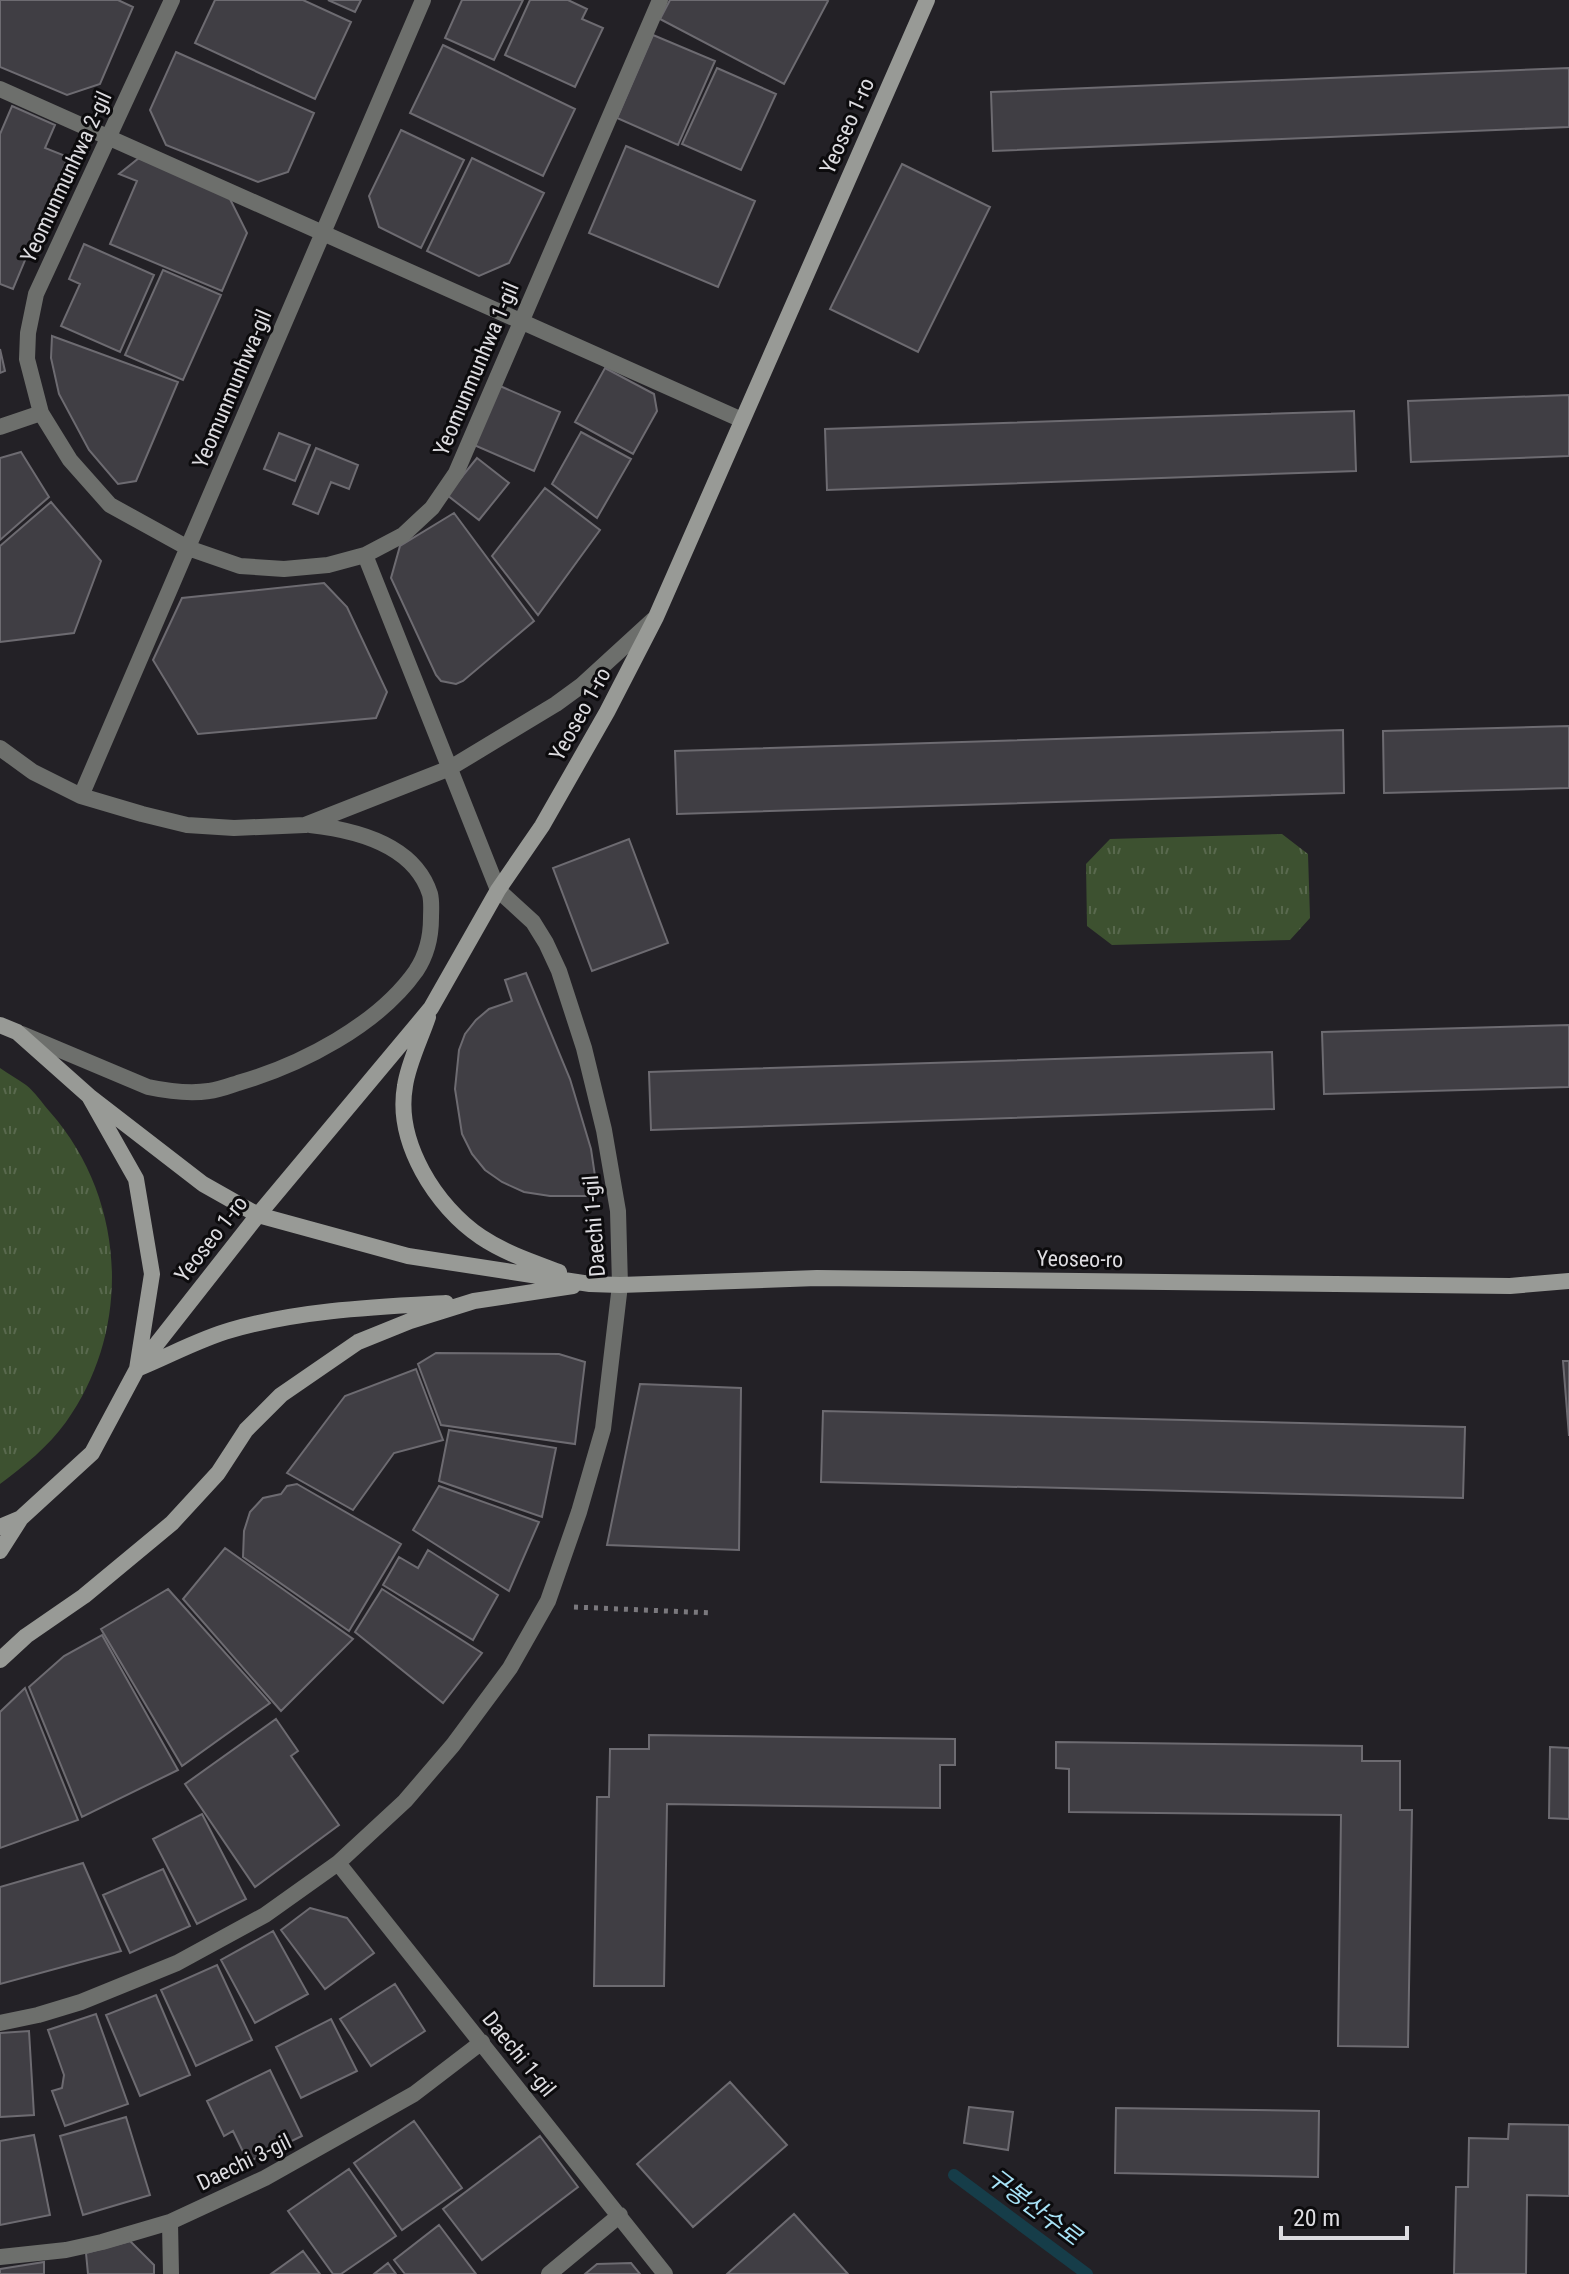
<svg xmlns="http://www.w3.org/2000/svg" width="1569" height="2274" font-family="'Roboto Condensed','Noto Sans KR',sans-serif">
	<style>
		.grass { fill: url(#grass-tufts) }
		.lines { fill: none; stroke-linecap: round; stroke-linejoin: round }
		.stream { stroke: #163d49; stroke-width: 12 }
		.building { fill: #403e44; stroke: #6d6b71; stroke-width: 2 }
		.path { stroke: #7a787d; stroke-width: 5; stroke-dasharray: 4 6; stroke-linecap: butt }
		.street { stroke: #6d6f6c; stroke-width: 16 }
		.secondary { stroke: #989a96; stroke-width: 16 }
		.labels { text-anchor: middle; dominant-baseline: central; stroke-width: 6; stroke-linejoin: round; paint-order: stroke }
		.street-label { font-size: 22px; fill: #dddce0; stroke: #0c0b0d }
		.water-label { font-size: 24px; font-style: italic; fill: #a8e3f7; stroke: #0c0b0d }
	</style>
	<defs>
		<pattern id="grass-tufts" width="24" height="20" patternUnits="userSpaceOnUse" patternTransform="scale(2)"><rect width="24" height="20" fill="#3d5130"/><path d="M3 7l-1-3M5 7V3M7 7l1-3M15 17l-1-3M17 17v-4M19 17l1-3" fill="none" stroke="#59694e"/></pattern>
	</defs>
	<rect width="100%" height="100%" fill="#232126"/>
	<path class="grass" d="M1282,834L1308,854L1310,918L1290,940L1112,945L1087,926L1086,864L1110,839Z
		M0,1068C8,1074 18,1079 26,1085C35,1092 42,1103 50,1112C126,1198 133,1328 66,1422C48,1447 24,1466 0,1484Z"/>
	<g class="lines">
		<path class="stream" d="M954,2175L1087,2274"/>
	</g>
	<path class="building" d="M0,0H118L133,7L100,84L67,95L0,67Z
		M215,0H303L351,22L315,99L195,43Z
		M328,0H361L355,12Z
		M462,0H523L494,60L445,38Z
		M530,0H568L587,9L582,19L603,28L575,87L505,55Z
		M670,0H826L828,1L784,84L660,19Z
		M653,35L715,61L678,145L617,118Z
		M443,45L575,109L543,176L410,113Z
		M176,52L314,113L288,172L258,182L166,145L150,110Z
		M717,68L776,94L741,170L682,144Z
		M1569,68V127L993,151L991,92Z
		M12,106L55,125L45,148L68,157L13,289L0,284V134Z
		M401,130L464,160L421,248L379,227L369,196Z
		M626,146L755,201L718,287L589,233Z
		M139,158L229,197L247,233L222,291L110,244L137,181L119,174Z
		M472,158L544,193L509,263L479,276L427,251Z
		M902,164L990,207L918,352L830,309Z
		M84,244L154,275L120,352L61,326L80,284L69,279Z
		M163,270L221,295L183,380L125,355Z
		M52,336L178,382L136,481L118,484L89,450L59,394L51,358Z
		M0,349L5,371L0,373Z
		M605,368L654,394L657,411L633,454L575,422Z
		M500,386L560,412L534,471L474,445Z
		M1569,395V456L1411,462L1408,401Z
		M1354,411L1356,471L827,490L825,429Z
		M581,432L631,459L597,518L552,484Z
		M279,433L310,445L295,481L264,469Z
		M316,448L358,465L349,489L331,482L318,514L293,504Z
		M21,452L49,497L0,540V458Z
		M477,458L509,483L479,520L447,495Z
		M545,488L600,530L538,615L492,556Z
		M51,502L101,561L74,633L0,642V546Z
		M454,513L534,621L463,681L456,684L441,681L436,675L391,578L400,546Z
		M324,583L347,607L387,692L376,718L198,734L153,660L182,598Z
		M1569,726V788L1384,793L1383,731Z
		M1343,730L1344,793L677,814L675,751Z
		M629,839L668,943L592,971L553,868Z
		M526,973L570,1079L591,1149L598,1196H550L524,1192L502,1182L485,1170L472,1154L462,1134L455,1089L459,1050L465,1034L476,1020L489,1009L512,1001L505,980Z
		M1569,1025V1087L1324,1094L1322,1032Z
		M1272,1052L1274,1109L651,1130L649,1072Z
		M436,1353L559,1354L585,1362L575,1444L441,1425L418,1364Z
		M1563,1361H1569V1436Z
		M416,1369L443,1440L394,1453L353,1510L287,1473L345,1396Z
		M640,1384L741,1388L739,1550L607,1545Z
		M823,1411L1465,1427L1463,1498L821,1482Z
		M449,1430L556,1448L542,1517L439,1481Z
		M297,1484L401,1544L349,1631L243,1557L244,1531L250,1512L263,1498L281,1494L287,1486Z
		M439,1486L539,1522L509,1591L413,1530Z
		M225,1548L353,1639L281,1711L183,1599Z
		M428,1550L498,1595L473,1640L383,1585L399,1557L418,1568Z
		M168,1589L270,1703L182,1766L101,1629Z
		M382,1589L482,1653L443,1703L355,1632Z
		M102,1635L178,1770L82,1817L29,1687L64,1656Z
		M25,1688L78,1820L0,1848V1712Z
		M276,1719L298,1751L291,1756L339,1825L255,1887L185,1784Z
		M649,1735L955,1739V1765H940V1808L667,1804L664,1986H594L597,1797H609L610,1749H649Z
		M1056,1742L1362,1746V1761H1400V1810H1412L1408,2047L1338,2046L1341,1815L1069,1812V1769L1056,1768Z
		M1550,1747L1569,1748V1819L1549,1818Z
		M202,1814L246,1899L197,1924L153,1839Z
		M83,1863L121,1951L0,1984V1887Z
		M163,1869L190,1926L130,1953L103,1895Z
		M310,1908L347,1918L374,1953L325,1989L281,1930Z
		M273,1931L308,1994L255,2023L221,1960Z
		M217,1965L252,2040L196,2066L161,1990Z
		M395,1984L425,2031L371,2066L340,2019Z
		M156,1995L190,2075L140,2096L106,2015Z
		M96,2014L128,2104L65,2126L52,2091L62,2088L64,2075L48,2030Z
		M331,2019L357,2071L301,2098L276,2047Z
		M29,2031L34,2115L0,2117V2033Z
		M270,2070L302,2136L248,2162L233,2131L224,2136L207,2101Z
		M730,2082L787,2145L693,2227L637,2164Z
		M969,2107L1013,2112L1008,2150L964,2143Z
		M1116,2108L1319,2111L1318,2177L1115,2173Z
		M126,2117L150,2195L83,2215L60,2136Z
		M414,2121L462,2188L402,2230L354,2163Z
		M1509,2124L1569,2125V2196L1527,2195L1526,2274H1454L1456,2187H1468L1469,2138L1508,2139Z
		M34,2135L50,2215L0,2225V2141Z
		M540,2136L578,2187L482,2260L443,2209Z
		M349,2169L396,2236L341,2274H333L288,2211Z
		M794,2214L848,2274H727Z
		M439,2225L476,2274H405L394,2260Z
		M130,2241L154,2265V2274H88L86,2253Z
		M303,2251L320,2274H271Z
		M44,2262V2274H0V2269Z
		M388,2263L396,2274H374Z
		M631,2263L640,2274H585L597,2264Z"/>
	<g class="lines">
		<path class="path" d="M574,1607L713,1613"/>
		<path class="street" d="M172,0L36,294L28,333L27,359L41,413L70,460L110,505L188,548L240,566L284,569L328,565L365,555L403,535L432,508L456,473L660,0
			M0,89L742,420
			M0,427L41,413
			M0,748L33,772L81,796L142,814L187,825L234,828L305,825L450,768L556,704L582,685L653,620
			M81,796L423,0
			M22,1034L148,1087C167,1091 190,1094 209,1091C219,1090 229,1086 238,1083C301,1065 378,1025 416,971C426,956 431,936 431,918C431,911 432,902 430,894C414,844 356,830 310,825
			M338,1863L665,2274
			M0,2023L38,2015L81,2002L177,1963L265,1915L338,1863L405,1801L453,1745L510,1668L548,1601L579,1512L603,1429L620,1285L618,1211L604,1130L584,1048L559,971L546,943L533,922L498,890L365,555
			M170,2222L171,2274
			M0,2257L66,2250L102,2242L170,2222L265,2178L414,2094L482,2042
			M549,2274L620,2215"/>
		<path class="secondary" d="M428,1017C421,1038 408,1064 405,1086C395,1142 436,1207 481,1237C505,1253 532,1262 559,1272
			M0,1025L17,1032L89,1096L136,1179L152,1274L137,1369L92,1453L21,1518L0,1527
			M89,1096L203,1184L258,1215L408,1256L590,1284L620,1285L817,1278L1510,1286L1569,1281
			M139,1368C169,1356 199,1339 231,1330C300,1310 374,1307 446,1303
			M137,1369L258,1215L431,1008L498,890L542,826L607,712L656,617L927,0
			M0,1551L21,1518
			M0,1660L26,1636L84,1596L172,1523L218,1473L246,1430L281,1395L358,1342L410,1321L474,1301L573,1286"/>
	</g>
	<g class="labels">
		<g class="street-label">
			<text transform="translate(847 126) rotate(-66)">Yeoseo 1-ro</text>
			<text transform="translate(66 177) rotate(-65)">Yeomunmunhwa 2-gil</text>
			<text transform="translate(476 369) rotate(-67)">Yeomunmunhwa 1-gil</text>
			<text transform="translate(232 389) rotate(-67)">Yeomunmunhwa-gil</text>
			<text transform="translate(580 714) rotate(-61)">Yeoseo 1-ro</text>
			<text transform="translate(594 1226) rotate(-94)">Daechi 1-gil</text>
			<text transform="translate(211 1239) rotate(-52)">Yeoseo 1-ro</text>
			<text transform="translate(1080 1259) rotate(1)">Yeoseo-ro</text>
			<text transform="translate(519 2054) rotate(51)">Daechi 1-gil</text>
			<text transform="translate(244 2162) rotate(-26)">Daechi 3-gil</text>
		</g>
		<g class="water-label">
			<text transform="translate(1034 2207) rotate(37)">구봉산수로</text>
		</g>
	</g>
	<path d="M1281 2226v12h126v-12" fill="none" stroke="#dddce0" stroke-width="4"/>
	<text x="1293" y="2226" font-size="24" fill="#dddce0" stroke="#0c0b0d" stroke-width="6" paint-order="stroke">20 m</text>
</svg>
